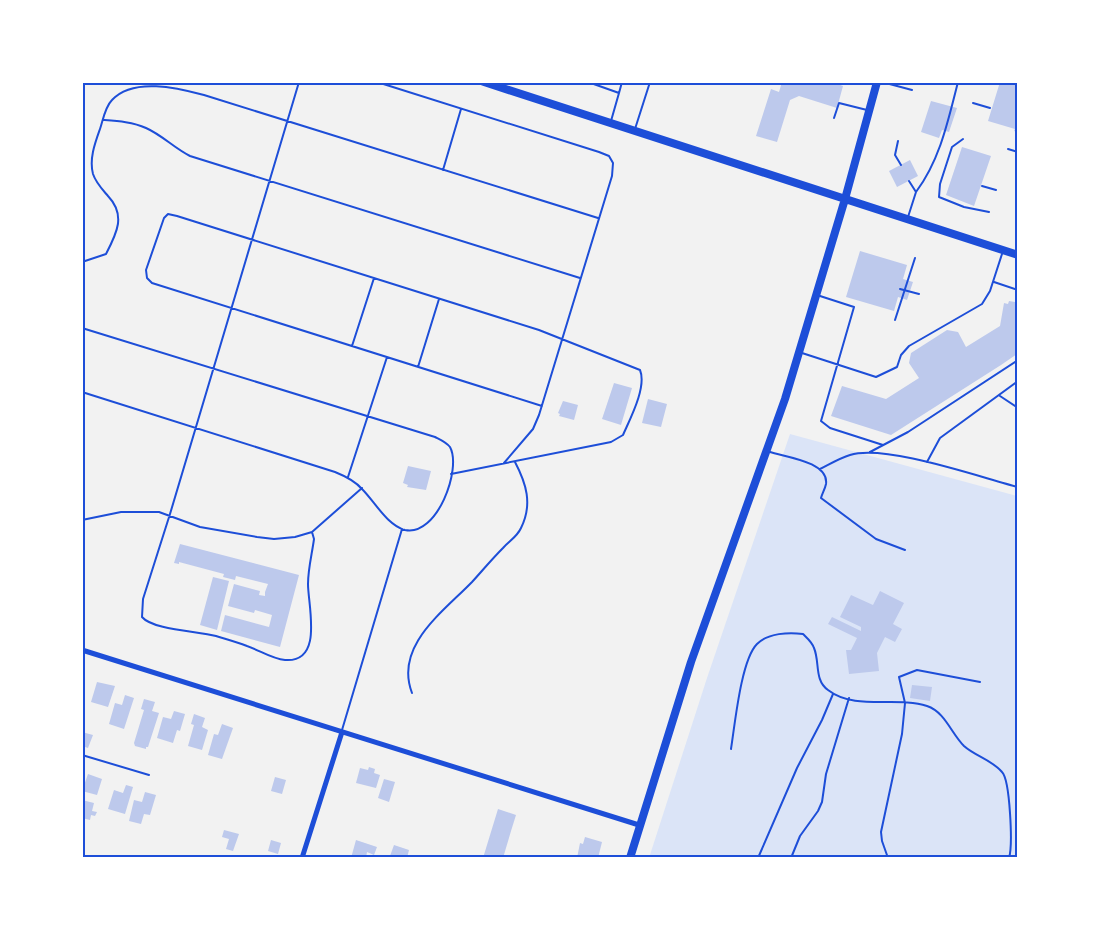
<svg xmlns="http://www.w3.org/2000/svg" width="1100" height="940" font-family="'PT Sans',sans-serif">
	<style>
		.green { fill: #dbe4f7 }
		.building { fill: #bdc9ec }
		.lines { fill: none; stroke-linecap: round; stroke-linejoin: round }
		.path { stroke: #1d4ed8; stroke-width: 2 }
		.service { stroke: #1d4ed8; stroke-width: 2 }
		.minor { stroke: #1d4ed8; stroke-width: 5 }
		.secondary { stroke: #1d4ed8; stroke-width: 8 }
		.primary { stroke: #1d4ed8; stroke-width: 8 }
		.neatline { fill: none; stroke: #1d4ed8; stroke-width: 2 }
	</style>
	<rect width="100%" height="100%" fill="#f2f2f2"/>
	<path class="green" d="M790,434L1017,496V857L649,858L707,678Z"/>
	<path class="building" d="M782,82H832L843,86L837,108L799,96L790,100L777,142L756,136L771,89L779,92Z
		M1000,82H1017V132L1014,131L1015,129L988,121Z
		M931,101L957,108L949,132L942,130L939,138L921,132Z
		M962,147L991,156L974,206L946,195Z
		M910,160L918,176L897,187L889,171Z
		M860,251L907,265L903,279L913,282L907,300L898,297L894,311L846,297Z
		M1017,295V354L1001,365L891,435L831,416L842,386L886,399L919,378L909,363L911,353L947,330L958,332L966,347L1000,326L1004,303L1008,304L1009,301L1015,302Z
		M614,383L632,388L621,425L602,419Z
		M648,399L667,404L661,427L642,423Z
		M563,401L578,405L574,420L559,416L560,414L558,413Z
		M408,466L431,471L426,490L407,487L408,485L403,483Z
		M180,544L299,575L280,647L221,631L225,615L269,627L272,615L255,610L254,613L228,606L234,584L260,591L259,595L265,596V592L268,584L236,576L235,580L223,577L224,574L179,562V564L174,563Z
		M213,577L229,581L217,630L200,625Z
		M880,591L904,603L893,624L902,629L895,642L885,637L877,653L879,671L849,674L846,650H851L857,638L828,624L832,617L861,631V627L840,617L851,595L873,605Z
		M97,682L115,686L108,707L91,702Z
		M912,685L932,687L930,701L910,698Z
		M125,695L134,698L124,729L109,724L115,703L122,705Z
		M144,699L155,702L152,711L159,713L148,747H146V749L135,746L134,743L144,710L141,709Z
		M174,711L185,714L180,731L177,730L173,743L157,738L163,717L171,719Z
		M194,714L205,718L202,727L208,730L202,750L188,746L194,725L191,724Z
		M222,724L233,728L222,759L208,755L214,734L218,735Z
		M82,732L93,735L88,748L82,746Z
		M369,767L375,769L374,773L380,775L376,788L356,783L360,768L368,770Z
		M88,774L102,779L97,795L82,791Z
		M275,777L286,780L282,794L271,791Z
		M384,779L395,782L389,802L378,798Z
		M126,785L133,787L125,814L108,809L114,790L123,793Z
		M145,792L156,795L150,815L144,814L141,824L129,821L134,800L142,802Z
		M82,800L94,803L92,811L97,812L95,816L91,815L90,820L82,818Z
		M498,809L516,815L511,831L503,858H483Z
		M224,830L239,834L233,851L226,849L229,839L222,837Z
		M585,837L602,842L598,858H577L580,843L583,844Z
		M271,840L281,843L278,854L268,851Z
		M356,840L377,847L374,855L367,852L366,858H351Z
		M394,845L409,850L407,858L390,856Z"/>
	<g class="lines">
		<path class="path" d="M973,103L990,108
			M982,186L996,190
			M900,289L919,294
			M895,320L915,258
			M731,749C735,724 741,660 757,644C768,633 789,632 803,634C807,638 812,642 814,648C820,662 814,680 828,690C855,711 897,696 927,706C945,712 951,733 964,746C975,756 992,760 1002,772C1010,780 1013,845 1009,858
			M758,858L797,768L822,720L833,694
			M791,858L800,836L818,811L822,802L826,774L849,698
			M888,858L882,841L881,832L902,734L905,703L899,677L917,670L980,682"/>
		<path class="service" d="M299,82L170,514L143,599L142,617C153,630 197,631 216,636C226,639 237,642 247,646C259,650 272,659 285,660C324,663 308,606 308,584C308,569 312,554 314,539L312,532
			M377,82L599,152L609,156L613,163L612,176L539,415L533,429L504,463
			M588,82L619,93L611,121
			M882,82L912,90
			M619,93L622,82
			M834,118L839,103L867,110
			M104,120C118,121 133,122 146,128C162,135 174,148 190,156L580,278
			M635,129L650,82
			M963,139L952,147L940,184L939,197L964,207L989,212
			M898,141L895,155L901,165
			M1008,149L1018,152
			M443,170L461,109
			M916,192C940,160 948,121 958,82
			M908,217L916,192L909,181
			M82,262L106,254C117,233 126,215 108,196C102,189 96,183 93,174C89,159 95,143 100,129C103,120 105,107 112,100C133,77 178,88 204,95L598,218
			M994,282L1018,290
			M820,296L854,307L821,421L830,428L883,445
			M82,328L435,437C441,440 446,442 450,447C462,469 437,537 405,530C387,525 375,502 362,489C355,481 345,476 335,472L82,392
			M352,346L374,278
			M802,353L876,377L897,367L901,355L909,346L982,304L990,291L1002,254
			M418,367L439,299
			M1000,396L1018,408
			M770,452C786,457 829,462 826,484C825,489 822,494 821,498L876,539L905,550
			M870,452L908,432L1018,360
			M927,462L940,438L1018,381
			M820,469C830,464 840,458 850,455C886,444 979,477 1018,487
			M451,474L611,442L623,435C630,419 647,387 640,370L539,330L177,216L168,214L164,218L146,270L147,278L152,283L542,406
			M348,477L387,357
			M82,520L121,512H159L200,527L257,537L274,539L295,537L312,532L362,488
			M412,693C394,646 443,612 472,582C482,571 492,559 503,548C509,541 517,537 521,528C533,504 526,483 515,462
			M342,730L402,529
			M82,755L149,775"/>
		<path class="minor" d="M82,650L639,825
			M302,858L342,732"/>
		<path class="secondary" d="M845,199L877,82"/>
		<path class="primary" d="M484,82L1018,255
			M630,858L691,662L785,399L845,199"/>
	</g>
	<rect width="1100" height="940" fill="none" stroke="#ffffff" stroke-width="168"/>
	<rect x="84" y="84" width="932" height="772" class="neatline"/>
</svg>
